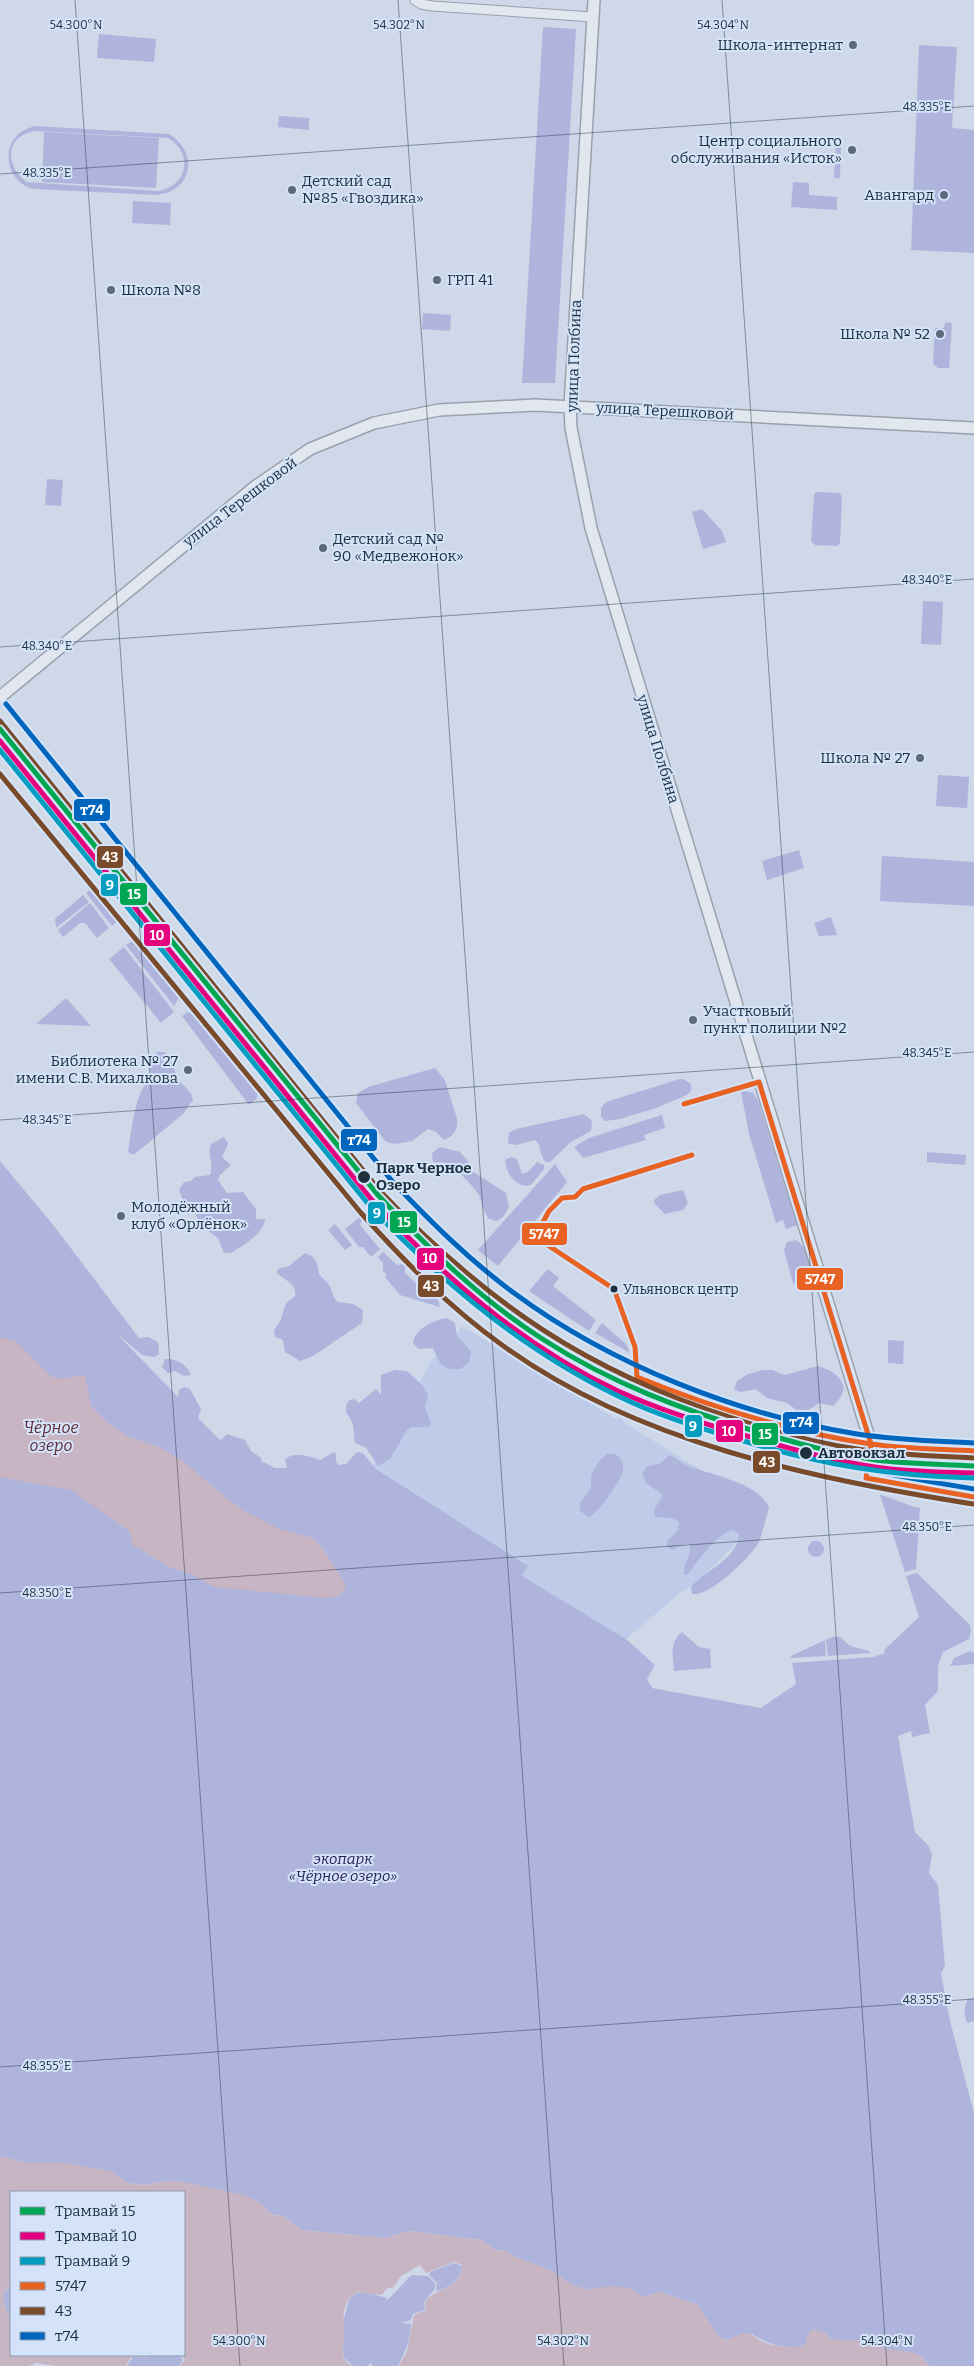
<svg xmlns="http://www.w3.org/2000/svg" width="974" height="2366" font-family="Bitter,serif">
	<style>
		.farmland { fill: #becbe9 }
		.green { fill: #afb4dc; fill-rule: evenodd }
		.water { fill: #c8b5c3 }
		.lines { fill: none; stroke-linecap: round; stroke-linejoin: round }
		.minor-casing { stroke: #97a2ad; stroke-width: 11 }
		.tertiary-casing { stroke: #97a2ad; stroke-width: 14 }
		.primary-casing { stroke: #7e8892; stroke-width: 18 }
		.minor { stroke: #e1e6ef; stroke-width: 9 }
		.tertiary { stroke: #e1e6ef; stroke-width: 11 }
		.primary { stroke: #d1dbe7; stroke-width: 15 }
		.bus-1-casing { stroke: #d4e3f9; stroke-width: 9 }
		.bus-2-casing { stroke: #d4e3f9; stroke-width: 9 }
		.bus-3-casing { stroke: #d4e3f9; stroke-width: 9 }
		.bus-1 { stroke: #e76223; stroke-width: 5 }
		.bus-2 { stroke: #7a4b2a; stroke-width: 5 }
		.bus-3 { stroke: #0065bd; stroke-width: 5 }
		.tram-1-casing { stroke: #d4e3f9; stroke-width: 9 }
		.tram-2-casing { stroke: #d4e3f9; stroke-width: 9 }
		.tram-3-casing { stroke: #d4e3f9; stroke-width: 9 }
		.tram-1 { stroke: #00a651; stroke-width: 5 }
		.tram-2 { stroke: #e5007d; stroke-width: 5 }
		.tram-3 { stroke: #039dc0; stroke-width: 5 }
		.ticks { fill: none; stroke: #1d313d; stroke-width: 1; stroke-opacity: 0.45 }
		.poi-dot { fill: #5b6b79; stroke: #d4e3f9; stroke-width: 2 }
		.stop-dot { fill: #1d313d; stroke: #d4e3f9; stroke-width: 2 }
		.labels { text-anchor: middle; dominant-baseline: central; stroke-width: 4; stroke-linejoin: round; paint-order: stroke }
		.bus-label { font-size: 14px; fill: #1d313d; stroke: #d4e3f9; text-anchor: start }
		.poi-label { font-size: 15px; fill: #1d313d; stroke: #d4e3f9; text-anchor: end }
		.street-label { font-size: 15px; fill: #1d313d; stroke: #d4e3f9 }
		.stop-label { font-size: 15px; font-weight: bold; fill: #1d313d; stroke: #d4e3f9; text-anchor: start }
		.park-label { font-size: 15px; font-style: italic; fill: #2a225b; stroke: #d4e3f9 }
		.water-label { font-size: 16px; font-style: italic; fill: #5e2b35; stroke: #d4e3f9 }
		.ticks-label { font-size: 12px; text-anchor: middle; fill: #1d313d; stroke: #d4e3f9; stroke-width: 4; stroke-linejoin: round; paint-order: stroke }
		.line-badge { stroke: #d4e3f9; stroke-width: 2 }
		.badge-label { font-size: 14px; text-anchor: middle; font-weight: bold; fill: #fff }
	</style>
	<rect width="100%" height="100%" fill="#ced8e8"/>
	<path class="farmland" d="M462,1326L616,1419L618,1417L623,1420V1422L767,1511L697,1583L680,1593L626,1639L521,1576L527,1566L373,1466L433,1358L447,1349Z"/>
	<path class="green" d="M543,27L576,29L555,383H522Z
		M99,34L156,39L154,62L97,58Z
		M919,45L957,47L952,128L974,130V253L911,250Z
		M279,116L309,118V130L278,127Z
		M36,126L169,134C199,152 193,191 157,195L33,189C0,179 0,132 36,126ZM36,131L168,138C194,153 188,187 157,191L27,182C4,166 5,135 36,131Z
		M44,132L159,138L156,188L42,182Z
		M836,144H841L840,178H834Z
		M793,182L809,183V195L837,197V210L791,207Z
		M133,201L171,203L170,225L132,223Z
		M423,313L451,315L450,331L422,329Z
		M945,322L952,323L949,368H938L933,364L935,328H944Z
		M47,479L63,480L61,506L45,505Z
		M816,492L840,493L842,497L840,543L837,546L815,545L811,541L814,495Z
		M702,509L722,531L726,542L703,549L692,512Z
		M923,601L943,602L941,645L921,644Z
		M938,775L969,777L967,808L936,806Z
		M799,850L804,868L767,880L762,861Z
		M882,856L974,862V906L880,901Z
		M93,887L97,889V893L119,920L112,926L86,893Z
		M83,895L89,902L56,928L55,919Z
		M90,903L109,928L97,938L85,923H80L63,937L58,930Z
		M831,917L837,935L819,936L814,923Z
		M133,941L178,993L179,998L174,1006L126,945Z
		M124,947L174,1012L161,1023L109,959Z
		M66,998L91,1026L36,1024Z
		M188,1012L196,1016L257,1091V1098L249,1105L182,1016Z
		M157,1052H165C174,1061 173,1070 179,1080C184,1088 191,1089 193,1100L183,1114L135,1154H130L128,1151C131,1136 135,1088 150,1081L151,1075L149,1062Z
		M435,1068L445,1080L457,1119C459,1128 453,1137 444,1140L436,1132L428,1129L412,1141L395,1144L386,1142L356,1103L358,1093L368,1087Z
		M680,1079L685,1080L691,1084V1091L687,1095L656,1108L620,1119L605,1121L601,1117V1108L606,1102Z
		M746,1091L753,1093L758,1100L797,1225L786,1229L783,1220L776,1223L749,1134L741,1092Z
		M584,1114L592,1121L591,1131L571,1142L550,1162H546C539,1156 542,1145 535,1140L516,1145L509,1144L508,1142L509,1133L516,1129Z
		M662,1115L665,1128L644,1135L646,1140L583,1158L574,1147L589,1138Z
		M224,1137L228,1144L222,1157L231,1165L220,1175L218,1180L227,1193L243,1192L256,1209V1219H265C265,1233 242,1246 231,1253H224L218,1238L204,1228L195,1214L185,1205L179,1190L184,1182L191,1181L195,1177L210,1175C214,1164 207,1155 211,1144Z
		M440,1147L460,1152L467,1160L472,1171L506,1193L509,1207L504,1216L497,1221L489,1219C483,1212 483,1205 480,1197C477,1189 453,1165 445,1163C442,1162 437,1163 433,1162L432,1153Z
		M927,1152L966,1155L965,1165L927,1162Z
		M512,1157L517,1159L522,1174L528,1172L537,1162L544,1165V1169L531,1185C518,1190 503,1171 506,1159Z
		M0,1161L54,1226L139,1338L148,1337L158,1342L159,1354L154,1357L142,1355L116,1333L178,1397L179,1390L184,1387L190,1389L201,1409L198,1418L218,1438L221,1440L227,1434L245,1440L251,1451L261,1458V1461L275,1468H287L285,1459C296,1451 308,1456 320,1460L334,1452L336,1454V1462L339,1465L346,1464L357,1452L363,1453L375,1468L528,1566L522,1576L626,1639L655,1665L647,1679L652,1688L761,1708L796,1684L792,1663L873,1657L885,1653L884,1650L919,1617L906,1576L917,1573L970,1625L971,1631L969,1639L943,1652L938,1666V1691L925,1705L930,1733L912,1737L911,1731L898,1736L915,1832L928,1845L932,1854L929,1873L938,1885L945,1966L941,1973L950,2021L974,2113V2366H930C917,2348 906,2353 888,2349C880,2347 873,2342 865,2341C853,2339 842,2341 829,2339L827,2334L812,2329L807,2343C793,2354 765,2343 752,2334L725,2340L716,2334L698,2305L659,2292L644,2297L630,2288H597L587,2290L570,2284L550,2270L513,2256L507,2251L495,2250L481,2240L408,2231L385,2238L301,2230L283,2216L273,2215L256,2200L166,2181L144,2185L127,2183L113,2173L65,2163H25L0,2156Z
		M555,1164L567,1182L498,1266L478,1250Z
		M683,1190L688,1203L683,1210L665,1214L654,1203V1200L660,1195Z
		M360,1217L362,1219L360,1225L380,1249L371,1257L363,1247H359L345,1229Z
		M335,1224L352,1245L345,1250L328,1230Z
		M796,1240C807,1246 813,1269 809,1281L799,1287L793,1283L784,1250L787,1242Z
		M383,1252L397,1265L402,1264L405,1267V1273L417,1284H424C432,1291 438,1297 440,1307L400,1295L385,1277L387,1275L383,1271V1263L378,1257Z
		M305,1253L312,1256L317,1263L319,1274L330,1286L334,1298L338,1302L353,1304L363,1310L362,1323L313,1356L300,1361L285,1352L283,1340L275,1337L274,1331C276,1327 281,1321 282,1316C286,1305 283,1304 295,1296C297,1283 285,1281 277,1273L278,1269L289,1266Z
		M548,1269L559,1278L553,1286L596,1320L589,1331L529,1291Z
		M447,1318L455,1323L457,1336L471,1351L469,1363L460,1369C441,1370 440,1364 433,1348L419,1349L413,1343C414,1329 436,1319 447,1318Z
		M602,1323L626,1344L630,1353L595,1333Z
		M888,1340L904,1341L903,1364L888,1363Z
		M165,1359C176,1358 188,1365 191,1375L184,1376L175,1371L168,1373L162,1367Z
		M818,1366C831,1370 839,1374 844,1387L842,1395L834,1406L819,1403L807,1411H798L787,1403L767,1398L756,1389L741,1392L734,1390L737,1381L748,1374L763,1370H773L784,1375Z
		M395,1370L407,1371L423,1386L428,1396L425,1407L431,1424L428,1427H412L407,1430L390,1459L378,1466L366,1448L355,1443C354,1437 354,1430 353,1425C350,1413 342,1416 348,1401L354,1399L359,1403L376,1389L381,1395V1375Z
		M607,1454C612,1453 615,1453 618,1456C622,1460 624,1465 623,1471C621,1480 597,1515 589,1517L580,1511V1504L591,1487V1475L599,1461Z
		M669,1455C676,1457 680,1462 686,1465C710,1475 759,1482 769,1508C768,1511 760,1542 758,1544C748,1559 710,1597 692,1594L691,1587C704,1571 738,1559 739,1534L733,1530C717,1534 698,1560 688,1574L684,1575C682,1564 692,1555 690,1545L685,1543L673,1550L667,1547V1541L678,1530L679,1522L672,1518L655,1517L654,1510L663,1495L646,1483L642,1474L646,1467L661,1463Z
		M880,1495C894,1498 905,1505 920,1508L916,1569L905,1572Z
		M808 1549a8 8 0 1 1 16 0a8 8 0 1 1-16 0Z
		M682,1632L699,1647L710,1649L711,1668L674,1671C673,1657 669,1642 682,1632Z
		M833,1637H840L850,1646L869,1651L870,1653L828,1656L826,1640Z
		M825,1640L826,1656L791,1658V1656Z
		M970,1651L974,1653V1664L950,1666L954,1658Z
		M974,1998V2021L968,2023C963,2018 964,2005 968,1999Z
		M454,2263L462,2266C461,2281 450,2287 436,2291L437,2283L429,2275L430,2272Z
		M412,2275L428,2276L436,2284L434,2290L424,2302L425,2310L413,2314L411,2320L401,2323L411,2324C411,2339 405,2352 398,2366H373L365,2358L370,2363L368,2366H353L344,2358L342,2345L344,2336L343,2323L349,2299L357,2293L366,2292L387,2298L385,2302L378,2306C390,2301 401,2284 412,2275Z
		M11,2284V2318L5,2308L3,2294Z
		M149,2355H179L183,2360L179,2366H127L133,2356L145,2358Z"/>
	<path class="water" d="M0,1337L15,1341L52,1377L64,1379L80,1375L85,1376L91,1406L110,1425L129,1437L159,1447L183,1461L226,1498L245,1511L279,1529L313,1538L324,1550L346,1586C342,1596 337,1597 327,1598L214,1587L193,1575L169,1567L133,1545L129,1531L71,1490L0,1477Z
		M0,2156L25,2163H65L111,2171L127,2183L144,2185L166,2181L184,2182L243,2195L256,2200L273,2215L283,2216L301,2230L385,2238L408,2231L481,2240L495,2250L507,2251L513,2256L550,2270L570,2284L587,2290L611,2286L630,2288L644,2297L659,2292L698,2305L716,2334L725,2340C732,2339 738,2334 743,2333C751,2333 755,2337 761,2341C773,2346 797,2351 807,2343L806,2337L812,2329L827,2334L830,2339C842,2341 853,2339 865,2341C873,2342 880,2347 888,2349C906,2353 917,2348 930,2366H399L407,2351L414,2315L426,2310L425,2302C436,2286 462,2290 462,2265L454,2262L426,2273L420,2265L401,2276L394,2287L386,2289L382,2295L358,2292C355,2294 350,2297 348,2300C342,2310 344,2323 344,2335C344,2346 338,2359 352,2366H180L185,2360L181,2355H184V2192H11V2284L3,2294L5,2308L11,2318V2355H148L144,2358L132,2355L126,2366H56L36,2363L29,2366H0Z"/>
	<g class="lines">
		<defs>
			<path id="minor" d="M415,0L421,4L432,6L593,17"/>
			<path id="tertiary" d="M594,0L570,406L571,428L591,528L871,1444
				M0,697L256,486L310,449L374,423L439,410L535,405L974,428"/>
			<path id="primary" d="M0,709L386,1186C494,1304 600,1373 754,1417C793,1429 832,1439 872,1444C906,1449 940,1449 974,1451
				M0,762L367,1208C407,1253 448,1295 496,1331C524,1353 558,1371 590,1388C711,1450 840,1476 974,1497
				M866,1478L871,1444"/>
		</defs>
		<use href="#minor" class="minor-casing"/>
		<use href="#tertiary" class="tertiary-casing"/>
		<use href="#primary" class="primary-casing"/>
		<use href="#minor" class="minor"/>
		<use href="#tertiary" class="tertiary"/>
		<use href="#primary" class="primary"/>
		<defs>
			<path id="bus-1" d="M759,1082L871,1444L866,1478
				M684,1104L759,1082
				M637,1377L635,1347L614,1289L549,1246L541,1226L549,1211L562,1198L575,1197L583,1189L692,1155
				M637,1377C713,1408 790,1432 871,1444C905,1449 940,1449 974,1451
				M866,1478L974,1497"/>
			<path id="bus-2" d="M0,721L380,1191C488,1304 586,1371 735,1419C775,1432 815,1443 857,1449C895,1455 934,1456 974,1458
				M0,774L361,1213C404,1261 449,1307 502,1345C637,1443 811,1478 973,1504"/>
			<path id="bus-3" d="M6,704L392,1181C430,1221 469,1260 514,1293C611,1365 739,1415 857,1434C896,1440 935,1441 974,1443
				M6,757L373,1203C415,1251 460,1297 513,1334C648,1429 814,1463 974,1489"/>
		</defs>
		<use href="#bus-1" class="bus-1-casing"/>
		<use href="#bus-2" class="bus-2-casing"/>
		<use href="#bus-3" class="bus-3-casing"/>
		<use href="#bus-1" class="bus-1"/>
		<use href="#bus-2" class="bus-2"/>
		<use href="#bus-3" class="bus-3"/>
		<defs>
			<path id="tram-1" d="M0,729L377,1194C428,1248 481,1300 544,1340C611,1383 682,1410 758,1432C797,1443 836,1454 876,1460C908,1464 941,1464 974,1466"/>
			<path id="tram-2" d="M0,741L371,1199C442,1275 522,1346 618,1391C662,1411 707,1425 754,1438C794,1450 834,1461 875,1467C908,1472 941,1472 974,1473"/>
			<path id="tram-3" d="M0,750L369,1205C445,1286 531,1357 633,1403C669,1419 706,1430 744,1441C823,1465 891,1476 974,1478"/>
		</defs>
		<use href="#tram-1" class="tram-1-casing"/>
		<use href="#tram-2" class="tram-2-casing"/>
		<use href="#tram-3" class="tram-3-casing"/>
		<use href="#tram-1" class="tram-1"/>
		<use href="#tram-2" class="tram-2"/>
		<use href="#tram-3" class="tram-3"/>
	</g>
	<path class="ticks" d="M75,0L240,2366M398,0L564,2366M722,0L887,2366M0,174L974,106M0,647L974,579M0,1120L974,1052M0,1593L974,1525M0,2067L974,1999"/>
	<g class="poi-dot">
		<circle cx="853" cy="45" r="5"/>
		<circle cx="852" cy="150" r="5"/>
		<circle cx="292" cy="190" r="5"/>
		<circle cx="944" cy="195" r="5"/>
		<circle cx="437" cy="280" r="5"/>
		<circle cx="111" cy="290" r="5"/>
		<circle cx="940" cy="334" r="5"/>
		<circle cx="323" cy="548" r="5"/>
		<circle cx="920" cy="758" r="5"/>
		<circle cx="693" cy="1020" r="5"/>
		<circle cx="188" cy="1070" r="5"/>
		<circle cx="121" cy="1216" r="5"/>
	</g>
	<g class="stop-dot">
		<circle cx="364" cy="1177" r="7"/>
		<circle cx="614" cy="1289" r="4.5"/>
		<circle cx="806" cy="1453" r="7"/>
	</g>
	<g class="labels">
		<g class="bus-label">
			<text x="623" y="1289">Ульяновск центр</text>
		</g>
		<g class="poi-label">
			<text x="843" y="45">Школа-интернат</text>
			<text x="842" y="141">Центр социального<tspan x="842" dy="17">обслуживания «Исток»</tspan></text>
			<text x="302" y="181" text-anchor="start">Детский сад<tspan x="302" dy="17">№85 «Гвоздика»</tspan></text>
			<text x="934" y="195">Авангард</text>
			<text x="447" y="280" text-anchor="start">ГРП 41</text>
			<text x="121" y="290" text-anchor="start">Школа №8</text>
			<text x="930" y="334">Школа № 52</text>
			<text x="333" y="539" text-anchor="start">Детский сад №<tspan x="333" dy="17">90 «Медвежонок»</tspan></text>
			<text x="910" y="758">Школа № 27</text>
			<text x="703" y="1011" text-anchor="start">Участковый<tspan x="703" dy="17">пункт полиции №2</tspan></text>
			<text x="178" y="1061">Библиотека № 27<tspan x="178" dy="17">имени С.В. Михалкова</tspan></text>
			<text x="131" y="1207" text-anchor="start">Молодёжный<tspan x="131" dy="17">клуб «Орлёнок»</tspan></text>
		</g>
		<g class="street-label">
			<text transform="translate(574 356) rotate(-88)">улица Полбина</text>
			<text transform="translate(665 411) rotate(3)">улица Терешковой</text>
			<text transform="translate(240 502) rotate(-37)">улица Терешковой</text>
			<text transform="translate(658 749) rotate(73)">улица Полбина</text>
		</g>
		<g class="stop-label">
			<text x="376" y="1168">Парк Черное<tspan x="376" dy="17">Озеро</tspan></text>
			<text x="818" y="1453">Автовокзал</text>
		</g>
		<g class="park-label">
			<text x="343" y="1859">экопарк<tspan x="343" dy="17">«Чёрное озеро»</tspan></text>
		</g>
		<g class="water-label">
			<text x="51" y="1427">Чёрное<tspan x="51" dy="18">озеро</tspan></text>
		</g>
	</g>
	<g class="ticks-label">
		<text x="76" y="29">54.300°N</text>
		<text x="399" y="29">54.302°N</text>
		<text x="723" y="29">54.304°N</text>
		<text x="927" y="111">48.335°E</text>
		<text x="47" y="177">48.335°E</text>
		<text x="927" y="584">48.340°E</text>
		<text x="47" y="650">48.340°E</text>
		<text x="927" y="1057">48.345°E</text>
		<text x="47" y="1124">48.345°E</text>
		<text x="927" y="1531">48.350°E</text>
		<text x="47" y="1597">48.350°E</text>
		<text x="927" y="2004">48.355°E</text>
		<text x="47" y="2070">48.355°E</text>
		<text x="239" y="2345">54.300°N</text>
		<text x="563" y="2345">54.302°N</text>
		<text x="887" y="2345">54.304°N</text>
	</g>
	<g class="line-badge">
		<rect x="73" y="798" width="38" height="24" rx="5" fill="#0065bd"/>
		<rect x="96" y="845" width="28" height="24" rx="5" fill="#7a4b2a"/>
		<rect x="100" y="873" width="19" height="24" rx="5" fill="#039dc0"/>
		<rect x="119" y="882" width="29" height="24" rx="5" fill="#00a651"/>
		<rect x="143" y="923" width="28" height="24" rx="5" fill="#e5007d"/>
		<rect x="340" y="1128" width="38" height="24" rx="5" fill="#0065bd"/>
		<rect x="367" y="1201" width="19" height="24" rx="5" fill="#039dc0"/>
		<rect x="389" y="1210" width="29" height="24" rx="5" fill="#00a651"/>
		<rect x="521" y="1222" width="47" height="24" rx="5" fill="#e76223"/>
		<rect x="416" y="1247" width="29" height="24" rx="5" fill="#e5007d"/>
		<rect x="796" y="1267" width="48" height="24" rx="5" fill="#e76223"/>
		<rect x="417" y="1274" width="28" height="24" rx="5" fill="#7a4b2a"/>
		<rect x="782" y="1411" width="38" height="24" rx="5" fill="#0065bd"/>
		<rect x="684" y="1414" width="19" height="24" rx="5" fill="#039dc0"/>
		<rect x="715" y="1419" width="29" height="24" rx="5" fill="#e5007d"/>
		<rect x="751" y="1422" width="28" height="24" rx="5" fill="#00a651"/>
		<rect x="752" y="1450" width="29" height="24" rx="5" fill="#7a4b2a"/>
	</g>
	<g class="badge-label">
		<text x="92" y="815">т74</text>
		<text x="110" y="862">43</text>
		<text x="110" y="890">9</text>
		<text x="134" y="899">15</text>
		<text x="157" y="940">10</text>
		<text x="359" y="1145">т74</text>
		<text x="377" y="1218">9</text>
		<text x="404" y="1227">15</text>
		<text x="544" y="1239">5747</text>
		<text x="430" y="1263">10</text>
		<text x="820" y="1284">5747</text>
		<text x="431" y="1291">43</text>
		<text x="801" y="1427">т74</text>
		<text x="693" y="1431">9</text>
		<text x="729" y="1436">10</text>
		<text x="765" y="1439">15</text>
		<text x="767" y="1467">43</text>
	</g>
	<rect x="10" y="2191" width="175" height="165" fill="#d4e3f9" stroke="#8b9cae"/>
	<rect x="20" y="2207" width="25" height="8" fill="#00a651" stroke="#8b9cae"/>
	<text x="55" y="2216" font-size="15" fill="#1d313d">Трамвай 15</text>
	<rect x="20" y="2232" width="25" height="8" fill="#e5007d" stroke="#8b9cae"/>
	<text x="55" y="2241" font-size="15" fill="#1d313d">Трамвай 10</text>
	<rect x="20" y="2257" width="25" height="8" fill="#039dc0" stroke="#8b9cae"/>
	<text x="55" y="2266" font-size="15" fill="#1d313d">Трамвай 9</text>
	<rect x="20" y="2282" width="25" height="8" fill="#e76223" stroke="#8b9cae"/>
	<text x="55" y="2291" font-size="15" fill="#1d313d">5747</text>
	<rect x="20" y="2307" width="25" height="8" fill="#7a4b2a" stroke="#8b9cae"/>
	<text x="55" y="2316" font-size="15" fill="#1d313d">43</text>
	<rect x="20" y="2332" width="25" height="8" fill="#0065bd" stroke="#8b9cae"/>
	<text x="55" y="2341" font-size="15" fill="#1d313d">т74</text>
</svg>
